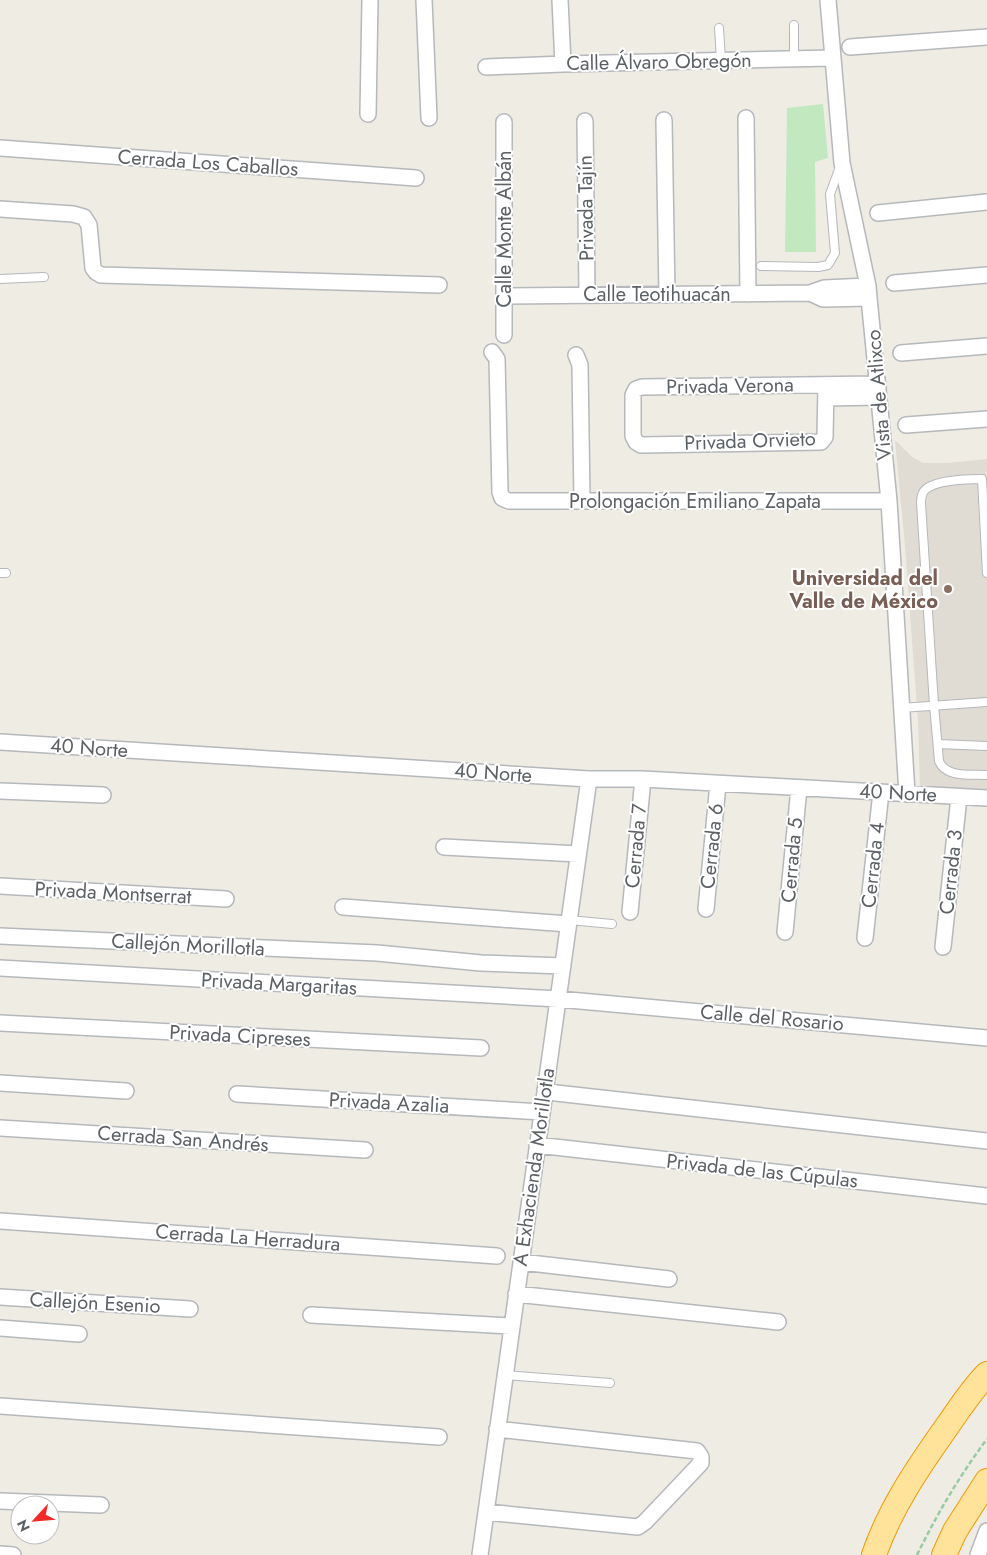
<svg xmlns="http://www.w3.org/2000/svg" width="987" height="1555" font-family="Jost,sans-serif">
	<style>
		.education { fill: #e0dbd3 }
		.green { fill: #c2e8c0 }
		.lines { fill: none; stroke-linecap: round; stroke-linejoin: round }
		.service-casing { stroke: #b5b8bc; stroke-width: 10 }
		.minor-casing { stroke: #b5b8bc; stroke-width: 18 }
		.trunk-casing { stroke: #f49800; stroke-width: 26 }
		.path { stroke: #98caa3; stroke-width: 2.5; stroke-dasharray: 5 2.5; stroke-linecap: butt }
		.service { stroke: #fff; stroke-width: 8 }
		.minor { stroke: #fff; stroke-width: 15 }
		.trunk { stroke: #ffe39b; stroke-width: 24 }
		.education-dot { fill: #8d6e63; stroke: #fff; stroke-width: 2 }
		.labels { text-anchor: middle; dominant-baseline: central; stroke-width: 4; stroke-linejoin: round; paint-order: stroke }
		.street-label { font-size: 20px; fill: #5c6166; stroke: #fff }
		.education-label { font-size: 20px; font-weight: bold; fill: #785e54; stroke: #fff; text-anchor: end }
	</style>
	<rect width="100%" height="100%" fill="#efece4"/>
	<path class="education" d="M895,440L912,457L923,463H948L987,459V791L920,786L918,721L905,546Z"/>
	<path class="green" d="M823,104L828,158L815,162L816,252H785L787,108Z"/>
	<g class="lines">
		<defs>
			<path id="service" d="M719,28L721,60
				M794,59V25
				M761,266L818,267L828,265L835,253L830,194L840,167
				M0,279L44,277
				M0,573H6
				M987,573L982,479C968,479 933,480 924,491C922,494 921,499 921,503L934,705L939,761C945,778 972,774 987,775
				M901,708L987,702
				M938,744L987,746
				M569,920L612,924
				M505,1375L610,1383"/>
			<path id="minor" d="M424,0L429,118
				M560,0L563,64
				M828,0L842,163L868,286L869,298L889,501L907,794
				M850,47L987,37
				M486,67L563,64L832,58
				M368,114L370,0
				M746,118L748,294
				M664,120L667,295
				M585,121L587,295
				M504,122V335
				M0,148L416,178
				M0,209L73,214L84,217L89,225L93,268L96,272L101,275L439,285
				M878,213L987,202
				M894,283L987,275
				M810,293L823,299L869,298
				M504,296L810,293L824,288L868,286
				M492,352L497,359L500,492L502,498L509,501H889
				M901,353L987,346
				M576,355L580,365L582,501
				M826,385L825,437L821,442L641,445L636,442L633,436V395L636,389L642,387L878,384
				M826,398L879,397
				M906,425L987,419
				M0,742L589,779H643L987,798
				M0,791L103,795
				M444,847L578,854
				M0,886L226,899
				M343,907L568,924
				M706,909L718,784
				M630,912L643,779
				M785,932L799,788
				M0,936L377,953L481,963L563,966
				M865,938L881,792
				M943,947L959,797
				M0,968L558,999L987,1038
				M0,1023L481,1048
				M0,1083L126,1091
				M545,1090L556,1093L987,1141
				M237,1094L542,1112
				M0,1128L365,1150
				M537,1145L987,1196
				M0,1221L497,1256
				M521,1262L669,1279
				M516,1294L778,1322
				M0,1297L190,1309
				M311,1315L512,1326
				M0,1328L79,1334
				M0,1406L439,1437
				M0,1501L101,1505
				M486,1512L638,1527L645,1522L701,1463V1457L697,1451L497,1429
				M0,1554L13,1555
				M480,1555L589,779
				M978,1555L987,1531"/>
			<path id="trunk" d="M874,1555C890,1508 919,1466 948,1425C960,1408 972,1389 987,1374
				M944,1555L955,1531L987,1481"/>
		</defs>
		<use href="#service" class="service-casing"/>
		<use href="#minor" class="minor-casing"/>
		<use href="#trunk" class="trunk-casing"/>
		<path class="path" d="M917,1555C937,1514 960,1475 987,1439"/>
		<use href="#service" class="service"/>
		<use href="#minor" class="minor"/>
		<use href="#trunk" class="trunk"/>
	</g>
	<circle class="education-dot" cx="948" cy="589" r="5"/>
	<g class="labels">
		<g class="street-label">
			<text transform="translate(659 62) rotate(-1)">Calle Álvaro Obregón</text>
			<text transform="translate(208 163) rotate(4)">Cerrada Los Caballos</text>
			<text transform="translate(586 208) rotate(-91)">Privada Tajín</text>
			<text transform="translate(504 229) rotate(-90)">Calle Monte Albán</text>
			<text x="657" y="294">Calle Teotihuacán</text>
			<text transform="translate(730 386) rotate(-1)">Privada Verona</text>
			<text transform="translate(879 395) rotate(-95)">Vista de Atlixco</text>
			<text transform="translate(750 441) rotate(-2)">Privada Orvieto</text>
			<text x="695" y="501">Prolongación Emiliano Zapata</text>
			<text transform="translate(89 748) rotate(4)">40 Norte</text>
			<text transform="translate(493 773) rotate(4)">40 Norte</text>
			<text transform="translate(898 793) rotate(3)">40 Norte</text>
			<text transform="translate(636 846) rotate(-85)">Cerrada 7</text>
			<text transform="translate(712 846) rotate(-84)">Cerrada 6</text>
			<text transform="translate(792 860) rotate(-85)">Cerrada 5</text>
			<text transform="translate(873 865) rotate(-84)">Cerrada 4</text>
			<text transform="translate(951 872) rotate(-84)">Cerrada 3</text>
			<text transform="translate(113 893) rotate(3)">Privada Montserrat</text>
			<text transform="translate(188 945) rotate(3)">Callejón Morillotla</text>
			<text transform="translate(279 984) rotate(3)">Privada Margaritas</text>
			<text transform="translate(772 1018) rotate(5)">Calle del Rosario</text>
			<text transform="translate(240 1036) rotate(3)">Privada Cipreses</text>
			<text transform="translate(389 1103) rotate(3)">Privada Azalia</text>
			<text transform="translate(183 1139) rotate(4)">Cerrada San Andrés</text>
			<text transform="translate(534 1167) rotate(-82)">A Exhacienda Morillotla</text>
			<text transform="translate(762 1171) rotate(6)">Privada de las Cúpulas</text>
			<text transform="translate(248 1238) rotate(4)">Cerrada La Herradura</text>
			<text transform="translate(95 1303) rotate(3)">Callejón Esenio</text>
		</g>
		<g class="education-label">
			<text x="938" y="578">Universidad del<tspan x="938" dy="23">Valle de México</tspan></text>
		</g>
	</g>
	<g transform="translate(35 1520) rotate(244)"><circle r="24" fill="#ffffff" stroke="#bec0c2"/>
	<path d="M0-4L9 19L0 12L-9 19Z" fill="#f12b28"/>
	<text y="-8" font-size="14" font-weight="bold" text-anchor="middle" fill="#5c6166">N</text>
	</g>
</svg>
